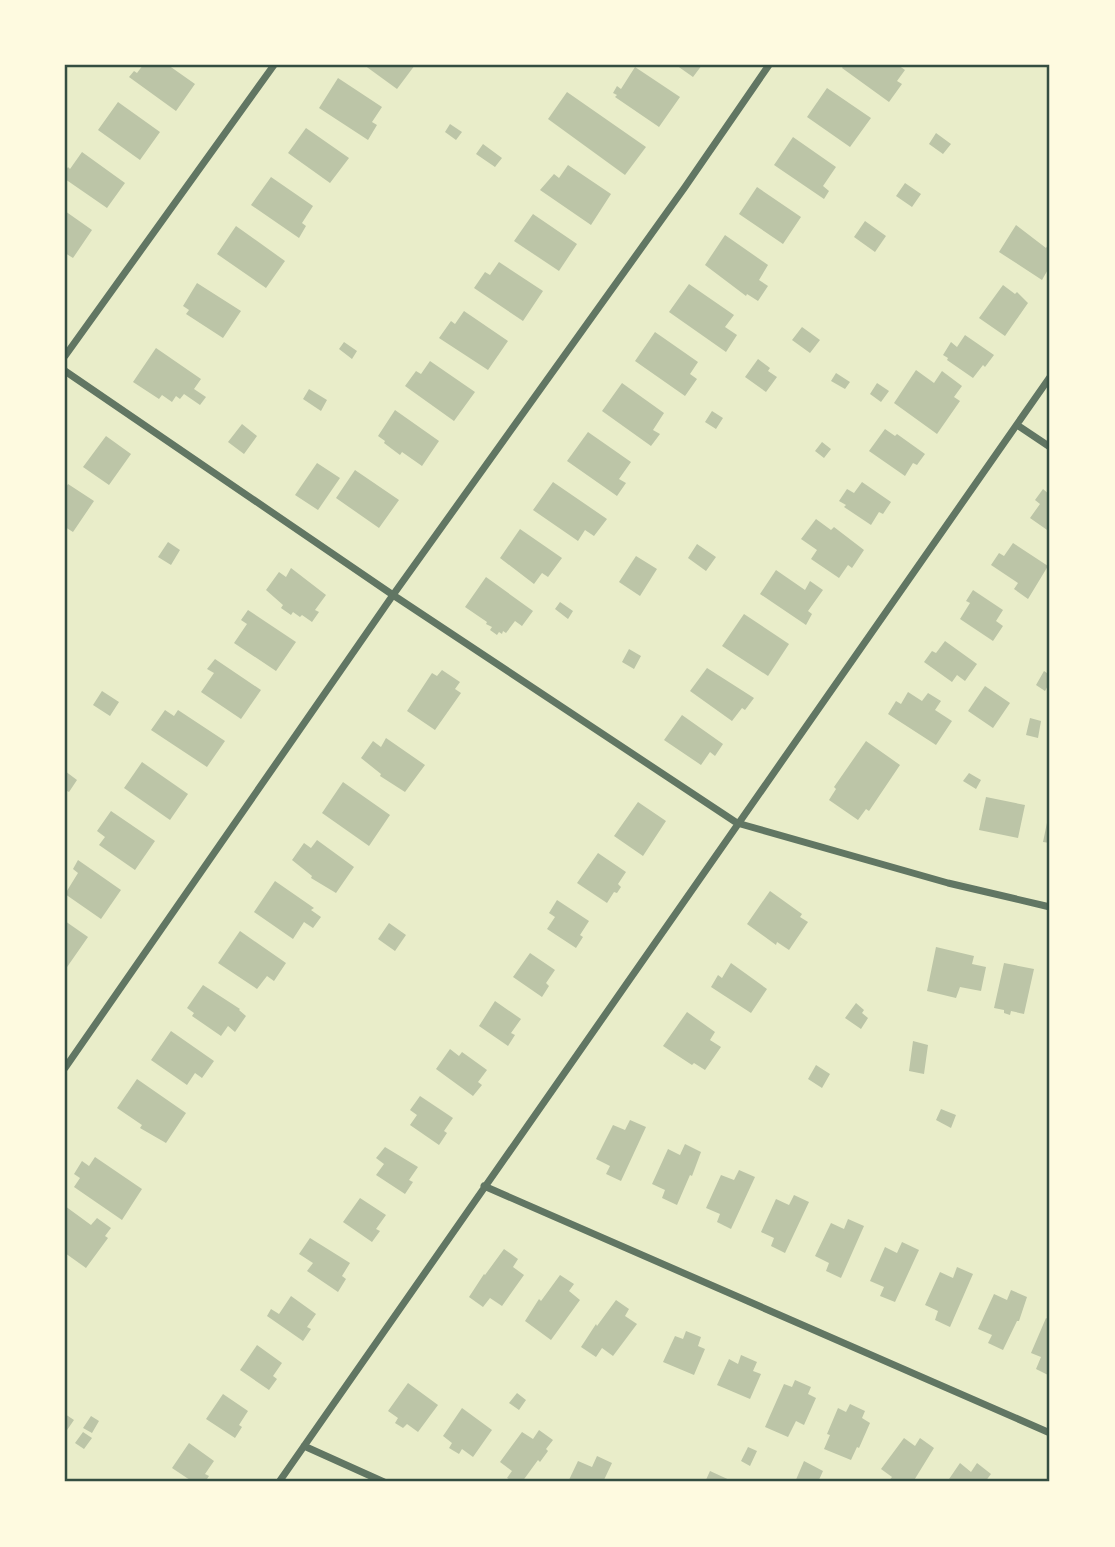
<svg xmlns="http://www.w3.org/2000/svg" width="1115" height="1547" font-family="'Nunito Sans',sans-serif">
	<style>
		.building { fill: #bcc5a7 }
		.lines { fill: none; stroke-linecap: round; stroke-linejoin: round }
		.minor { stroke: #617663; stroke-width: 7 }
		.neatline { fill: none; stroke: #344e41; stroke-width: 2.5 }
	</style>
	<rect width="100%" height="100%" fill="#e9edc9"/>
	<path class="building" d="M143,65H168L195,84L176,111L129,77L134,71L137,73Z
		M364,65H415L397,89Z
		M676,65H702L693,77Z
		M844,65H898L905,70L897,81L902,84L889,102L842,68Z
		M635,67L680,97L659,127L615,97L617,95L613,93L617,86L621,89Z
		M338,78L382,107L372,122L377,125L368,140L319,108Z
		M827,88L871,118L850,147L807,117Z
		M567,92L646,147L625,175L548,119Z
		M118,102L160,132L140,160L98,130Z
		M450,124L462,132L456,140L445,132Z
		M306,128L349,158L330,183L288,153Z
		M936,133L951,144L943,154L929,144Z
		M793,137L836,167L823,186L829,191L824,199L774,165Z
		M483,144L502,158L495,167L476,154Z
		M82,152L125,183L107,208L65,179V171L68,167L70,169Z
		M568,165L611,194L591,225L540,190L554,174L559,178Z
		M271,177L313,206L302,223L306,226L299,238L251,205Z
		M905,183L921,194L912,207L896,196Z
		M757,187L801,217L783,244L739,214Z
		M65,211L92,230L73,258L65,253Z
		M533,214L577,244L559,271L514,241Z
		M865,221L886,236L875,252L854,237Z
		M1016,225L1046,248L1048,245L1050,247V266L1042,280L999,252Z
		M236,226L285,261L266,288L217,254Z
		M725,235L768,265L759,280L768,286L758,301L747,294L746,296L705,265Z
		M499,262L543,291L523,321L474,288L485,272L490,275Z
		M197,283L241,311L223,338L186,314L189,310L183,306Z
		M689,284L734,315L725,327L737,335L726,352L669,312Z
		M1003,285L1015,294L1017,292L1028,303L1005,336L979,318Z
		M464,311L508,341L488,370L439,338L451,321L455,324Z
		M802,327L820,340L810,353L792,340Z
		M655,332L698,362L690,374L697,379L685,396L635,361Z
		M965,335L994,355L985,367L983,365L973,378L947,360L948,358L943,355L951,342L957,347Z
		M344,342L357,351L352,359L339,349Z
		M156,348L201,379L194,389L206,397L200,405L184,394L180,399L176,396L172,402L162,395L159,399L133,382Z
		M758,359L770,368L768,371L777,377L766,392L745,377Z
		M430,361L475,392L454,421L405,386L416,371L421,374Z
		M916,370L934,383L942,371L962,386L954,397L960,401L937,434L894,403Z
		M836,373L850,382L845,389L831,381Z
		M622,383L664,413L653,430L660,434L651,446L602,411Z
		M877,383L889,391L881,402L870,394Z
		M309,389L327,400L321,411L303,399Z
		M395,410L439,441L422,466L402,452L400,455L384,443L385,441L378,436Z
		M712,411L723,418L716,429L705,422Z
		M242,424L257,436L244,454L228,442Z
		M885,429L895,436L897,434L925,454L917,465L913,463L905,476L869,451Z
		M588,432L631,462L619,479L626,483L617,496L567,461Z
		M106,436L131,454L109,485L83,467Z
		M822,442L831,449L824,458L815,451Z
		M317,463L340,478L318,510L295,495Z
		M355,470L399,500L379,528L336,498Z
		M553,482L607,519L594,536L585,530L578,541L533,510Z
		M862,482L891,502L883,514L879,512L871,525L844,507L846,505L839,501L847,489L854,493Z
		M68,484L94,501L73,532L65,527V489Z
		M1043,489L1050,495V532L1030,518L1040,504L1035,500Z
		M816,519L831,530L834,527L864,550L852,568L848,565L839,578L811,559L817,550L801,539Z
		M520,529L562,558L548,577L542,573L534,584L500,558Z
		M168,542L180,550L171,565L158,557Z
		M1013,543L1048,566L1028,599L1014,589L1018,583L991,565L999,553L1004,556Z
		M697,544L716,557L706,571L688,558Z
		M636,556L657,569L640,596L619,582Z
		M291,568L326,595L315,610L319,612L312,622L302,615L300,617L293,612L291,615L281,608L283,605L266,590L279,572L286,577Z
		M776,570L805,590L810,581L823,590L808,611L812,614L806,625L760,594Z
		M486,577L533,611L522,626L515,621L506,633L503,631L502,634L499,632L497,635L490,630L492,627L486,624L487,622L465,607Z
		M973,590L1003,610L996,621L1003,626L993,641L960,619L970,603L966,601Z
		M560,602L573,611L568,619L555,609Z
		M248,610L296,642L276,671L234,643L247,624L241,620Z
		M744,614L789,644L768,676L722,646Z
		M945,641L977,664L965,681L957,675L952,682L924,662L932,651L936,653Z
		M629,649L641,656L634,669L622,662Z
		M215,659L261,690L241,719L201,692L214,673L207,669Z
		M707,668L754,698L745,710L742,708L732,721L690,691Z
		M442,670L460,682L455,689L461,693L435,730L407,711L432,673L437,676Z
		M1044,671L1050,675V682L1045,691L1036,685Z
		M985,686L1010,703L993,728L968,711Z
		M102,691L119,702L110,716L93,705Z
		M908,692L922,701L928,693L941,701L935,710L952,721L936,745L888,714L896,701L901,704Z
		M165,710L174,716L178,710L225,741L207,767L151,730Z
		M682,715L723,744L715,756L710,752L701,765L664,740Z
		M1030,718L1041,721L1038,738L1026,735Z
		M386,738L425,765L405,792L380,776L381,774L361,758L373,741L381,747Z
		M866,741L900,765L869,811L866,809L858,820L829,800L836,789L834,787Z
		M142,762L188,794L170,820L124,788Z
		M65,771L77,780L69,792L65,790Z
		M969,773L981,780L976,789L963,781Z
		M343,782L390,815L369,846L322,813Z
		M986,797L1025,805L1018,838L979,830Z
		M638,802L666,821L643,856L614,836Z
		M111,811L155,841L135,870L99,845L105,837L97,831Z
		M1049,813H1050V843L1043,842Z
		M317,840L354,867L336,893L311,878L312,876L292,860L304,843L311,848Z
		M598,853L626,872L618,884L621,887L617,893L614,892L607,903L577,883Z
		M78,860L121,890L101,919L65,894L78,873L73,869Z
		M275,881L314,908L311,910L321,917L313,928L304,922L293,939L254,912Z
		M770,891L802,914L800,917L808,922L789,950L777,942L776,945L747,924Z
		M557,900L589,921L580,935L583,937L576,948L547,929L555,917L549,913Z
		M65,921L88,937L65,970Z
		M389,923L406,935L395,951L378,939Z
		M240,931L286,963L274,981L267,976L257,989L218,963Z
		M936,947L974,956L972,964L986,967L981,991L960,987L956,998L927,991Z
		M530,953L555,970L546,983L549,986L542,997L513,977Z
		M731,963L767,989L751,1013L711,987L718,975L722,978Z
		M1004,963L1034,969L1024,1014L1011,1011L1010,1015L1004,1013V1010L994,1008Z
		M203,985L240,1009L239,1010L246,1016L235,1032L228,1026L221,1036L192,1016L194,1013L187,1008Z
		M495,1001L521,1019L511,1033L515,1035L508,1046L479,1026Z
		M856,1003L864,1010L862,1013L868,1018L861,1029L845,1018Z
		M687,1012L715,1032L710,1040L721,1047L705,1070L694,1063L692,1065L663,1046Z
		M171,1031L214,1061L202,1078L195,1073L187,1085L151,1060Z
		M913,1041L928,1045L924,1074L909,1071Z
		M450,1049L459,1056L462,1052L487,1070L478,1082L482,1085L473,1096L436,1069Z
		M816,1065L830,1074L822,1088L808,1079Z
		M137,1079L186,1113L166,1143L140,1128L142,1125L117,1108Z
		M420,1096L453,1118L444,1131L447,1133L439,1145L410,1125L417,1115L410,1110Z
		M941,1109L956,1115L951,1128L936,1120Z
		M630,1120L646,1127L621,1181L606,1174L610,1166L596,1159L613,1125L625,1130Z
		M685,1144L701,1152L692,1176L690,1175L677,1205L662,1198L665,1190L652,1184L668,1149L680,1155Z
		M385,1147L418,1167L409,1180L413,1182L405,1194L376,1175L384,1164L376,1158Z
		M95,1157L142,1189L122,1220L74,1187L80,1178L74,1174L82,1161L89,1166Z
		M739,1170L755,1177L731,1229L717,1222L720,1214L706,1208L721,1175L734,1180Z
		M794,1195L809,1202L785,1253L771,1246L774,1238L761,1232L776,1199L789,1205Z
		M360,1198L386,1215L376,1229L380,1231L372,1242L343,1222Z
		M65,1206L91,1225L97,1218L111,1228L105,1236L108,1238L86,1268L65,1253Z
		M848,1219L864,1226L841,1278L826,1271L829,1263L815,1256L831,1223L844,1229Z
		M310,1238L350,1263L342,1276L346,1279L338,1292L307,1271L313,1263L299,1254Z
		M902,1242L919,1250L895,1302L880,1296L884,1287L870,1281L885,1247L897,1253Z
		M504,1249L518,1259L513,1267L524,1275L502,1306L490,1298L483,1307L469,1297L484,1274L485,1275Z
		M957,1267L973,1274L950,1327L935,1320L938,1311L925,1305L940,1272L953,1278Z
		M560,1275L574,1284L569,1291L580,1300L551,1340L525,1321L539,1299L541,1301Z
		M1011,1290L1027,1297L1019,1321H1017L1003,1350L988,1343L992,1335L978,1329L994,1294L1007,1300Z
		M291,1296L316,1314L307,1327L311,1329L303,1341L267,1316L271,1309L279,1314Z
		M616,1300L629,1309L625,1316L637,1324L613,1356L602,1348L596,1357L581,1347L596,1324L597,1326Z
		M1046,1318L1050,1320V1376L1036,1369L1041,1357L1031,1353Z
		M686,1331L701,1337L698,1346L705,1349L694,1375L663,1362L675,1336L683,1339Z
		M257,1345L282,1363L273,1376L277,1379L269,1390L240,1370Z
		M741,1355L757,1362L753,1371L761,1374L750,1399L717,1385L729,1359L738,1364Z
		M795,1380L811,1387L808,1394L816,1398L804,1425L796,1421L788,1437L765,1427L784,1384L792,1387Z
		M408,1383L438,1405L418,1432L407,1424L403,1428L395,1423L398,1418L388,1411Z
		M517,1393L526,1400L519,1410L509,1403Z
		M223,1394L248,1411L239,1425L242,1427L235,1438L206,1419Z
		M850,1404L865,1411L862,1418L870,1423L859,1448L857,1447L851,1460L824,1449L830,1435L827,1434L838,1408L846,1412Z
		M462,1408L492,1430L473,1457L462,1449L459,1454L449,1448L452,1443L443,1436Z
		M65,1414L74,1420L65,1433Z
		M91,1416L99,1421L92,1433L83,1428Z
		M539,1430L553,1440L546,1449L548,1451L540,1462L538,1460L522,1482H513L507,1478L512,1471L500,1462L522,1432L533,1439Z
		M83,1432L92,1438L84,1449L75,1443Z
		M904,1438L915,1446L920,1438L934,1448L913,1482H888L892,1477L881,1469Z
		M189,1443L214,1461L205,1474L209,1476L205,1482H193L172,1468Z
		M748,1447L757,1451L750,1466L741,1461Z
		M597,1456L612,1463L603,1482H568L578,1461L592,1467Z
		M804,1461L823,1471L818,1482H795Z
		M960,1463L971,1472L977,1463L991,1474L985,1482H947Z
		M710,1471L734,1482H705Z"/>
	<g class="lines">
		<path class="minor" d="M65,356L274,65
			M65,371L393,595L737,823L948,883L1050,907
			M1017,425L1050,447
			M65,1068L393,595L685,187L769,65
			M484,1186L1050,1433
			M304,1446L384,1482
			M279,1482L1050,377"/>
	</g>
	<rect width="1115" height="1547" fill="none" stroke="#fefae0" stroke-width="133"/>
	<rect x="66" y="66" width="982" height="1414" class="neatline"/>
</svg>
